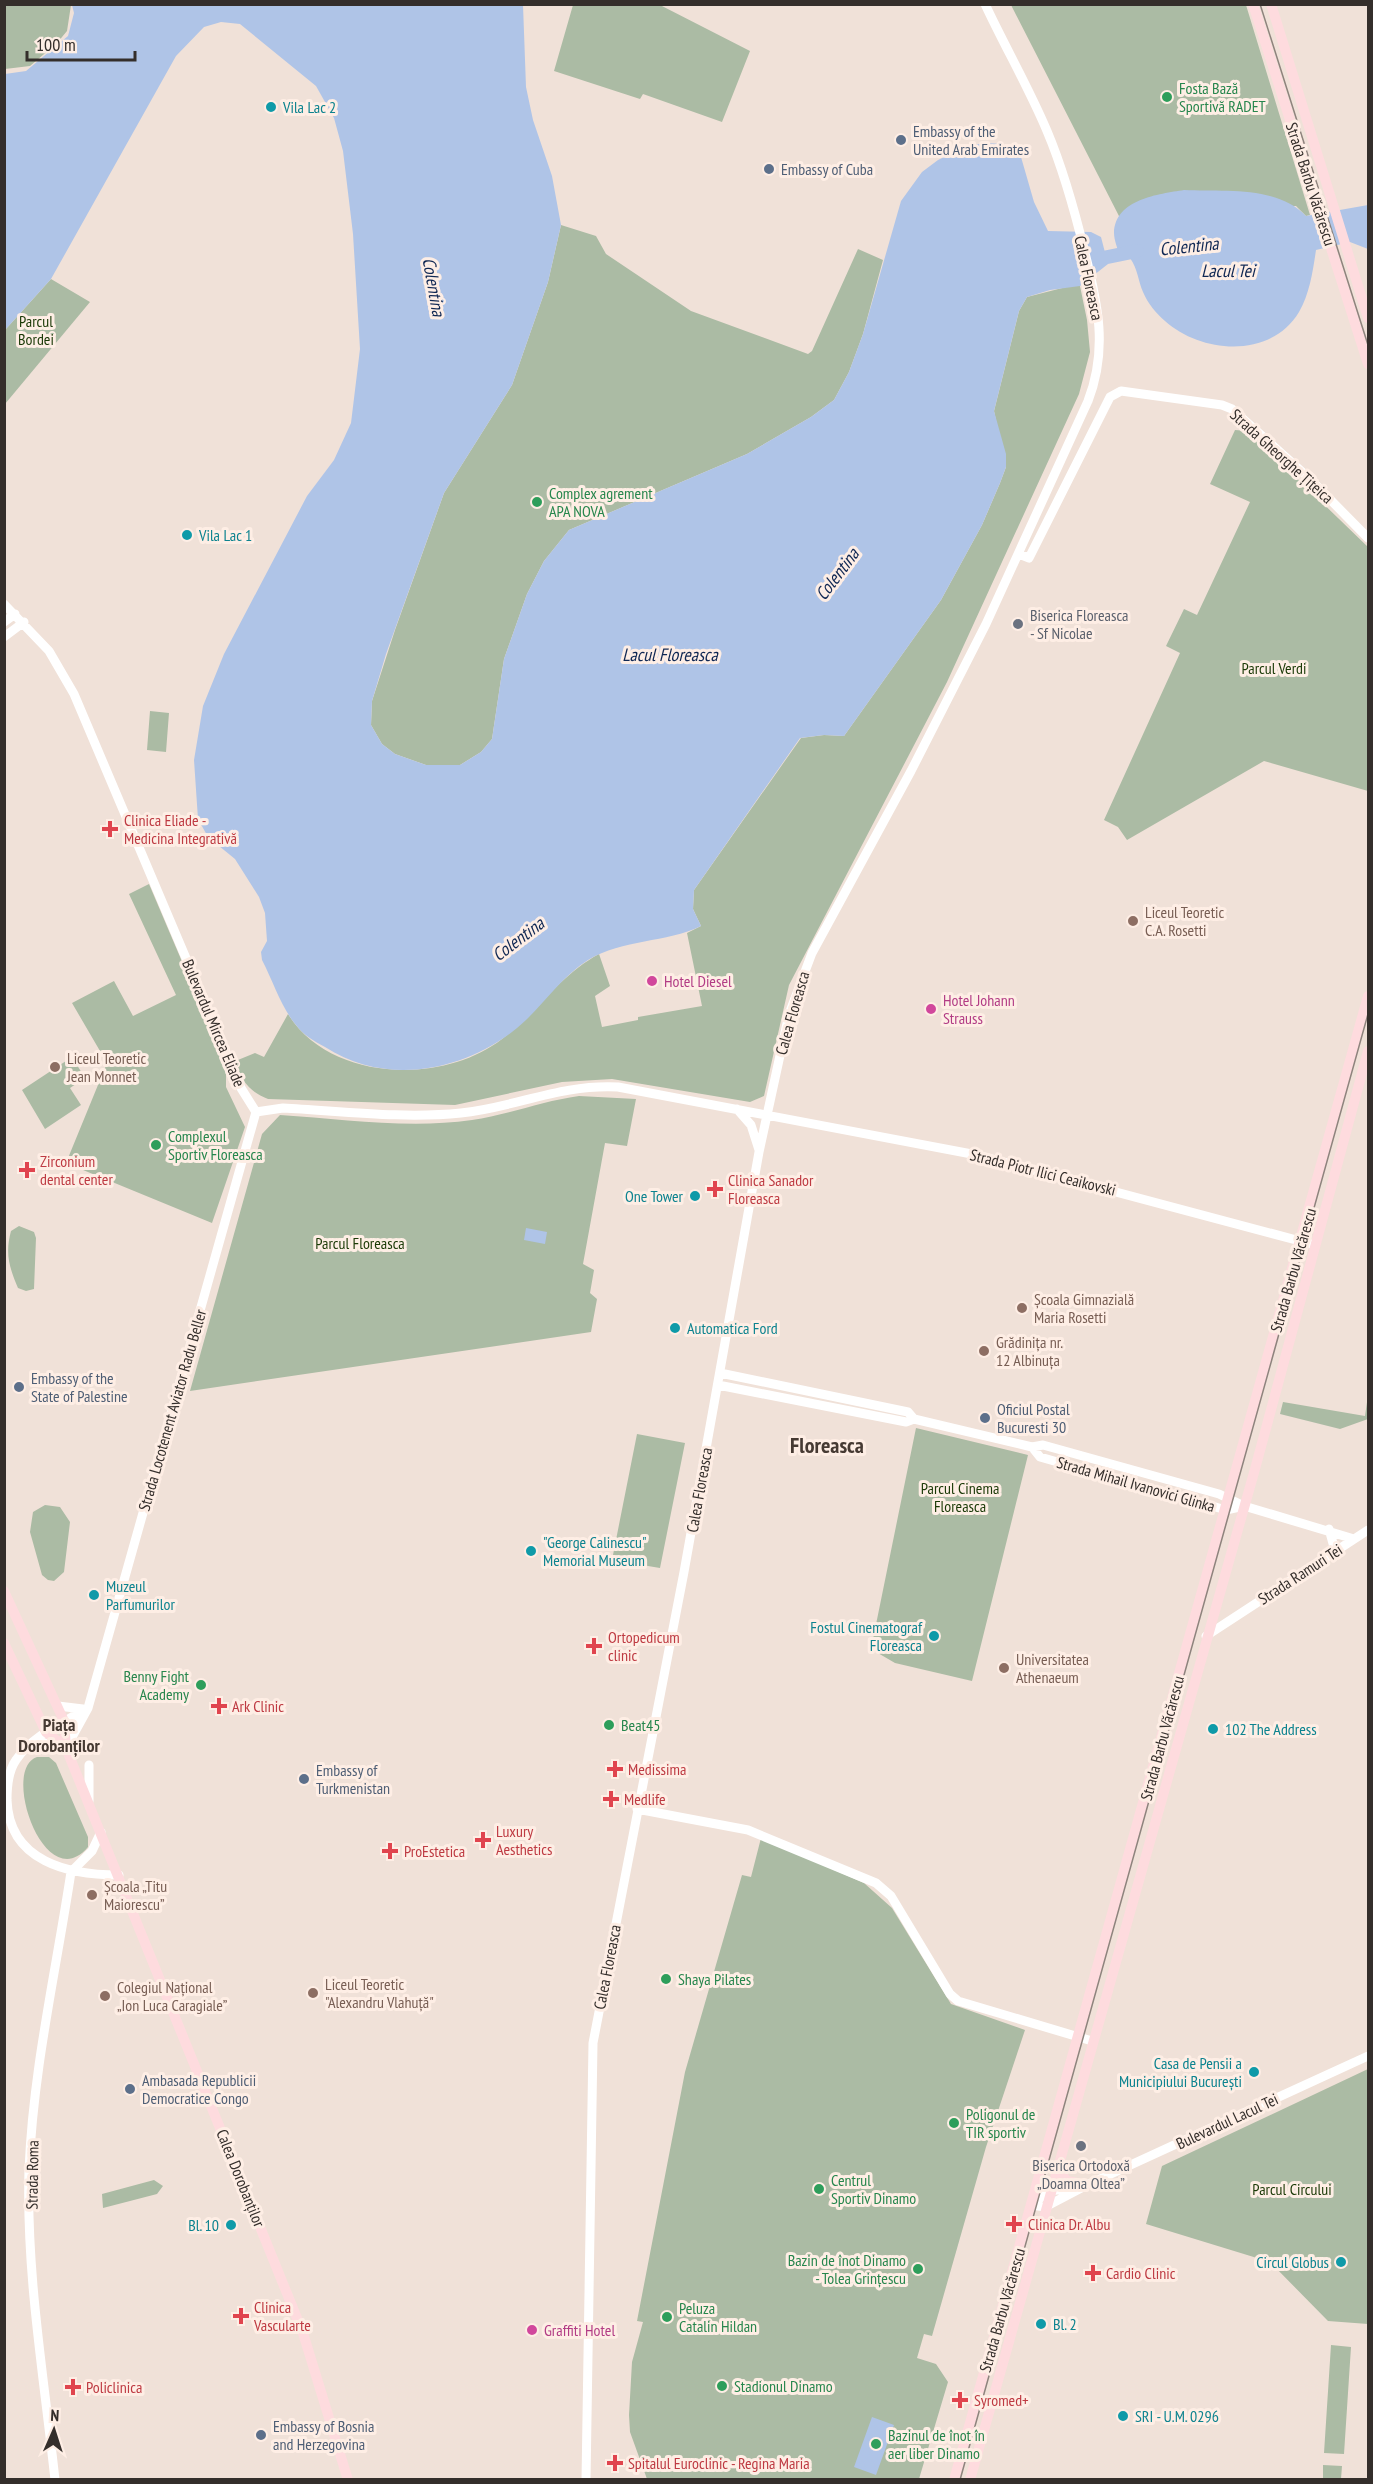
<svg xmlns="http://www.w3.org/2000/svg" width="1373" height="2484" font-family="'PT Sans Narrow',sans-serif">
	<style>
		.green { fill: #abbba4 }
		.water { fill: #afc4e7 }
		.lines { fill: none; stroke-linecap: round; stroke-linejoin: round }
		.river { stroke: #afc4e7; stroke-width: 14 }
		.secondary { stroke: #fff; stroke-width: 9 }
		.primary { stroke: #fedbde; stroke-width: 10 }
		.tram { stroke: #8e837d; stroke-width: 1.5 }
		.leisure-dot { fill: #2e9e5b; stroke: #feeee5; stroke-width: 2 }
		.culture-dot { fill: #0f9aa8; stroke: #feeee5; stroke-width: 2 }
		.service-dot { fill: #5c6f8a; stroke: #feeee5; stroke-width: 2 }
		.worship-dot { fill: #6b7280; stroke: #feeee5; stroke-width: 2 }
		.health-dot { fill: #e0444e; stroke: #feeee5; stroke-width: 2 }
		.education-dot { fill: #8d6e63; stroke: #feeee5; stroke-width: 2 }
		.hotel-dot { fill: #d1479c; stroke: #feeee5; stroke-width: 2 }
		.labels { text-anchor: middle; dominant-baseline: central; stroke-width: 6; stroke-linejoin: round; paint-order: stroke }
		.leisure-label { font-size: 16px; fill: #27864d; stroke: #feeee5; text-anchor: start }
		.culture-label { font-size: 16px; fill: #0d838f; stroke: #feeee5; text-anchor: start }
		.service-label { font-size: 16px; fill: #4e5e75; stroke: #feeee5; text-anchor: start }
		.street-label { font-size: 16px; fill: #342e2b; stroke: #feeee5 }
		.park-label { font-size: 16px; fill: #1a3906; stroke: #feeee5 }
		.worship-label { font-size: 16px; fill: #5b616d; stroke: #feeee5; text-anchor: start }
		.health-label { font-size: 16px; fill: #be3a42; stroke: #feeee5; text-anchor: start }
		.education-label { font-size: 16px; fill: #785e54; stroke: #feeee5; text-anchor: start }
		.hotel-label { font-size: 16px; fill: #b23c85; stroke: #feeee5; text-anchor: start }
		.water-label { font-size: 18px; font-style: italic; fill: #0f2753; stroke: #feeee5 }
		.neighbourhood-label { font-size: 18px; font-weight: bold; fill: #463a33; stroke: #feeee5 }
		.district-label { font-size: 22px; font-weight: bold; fill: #463a33; stroke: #feeee5 }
	</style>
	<rect width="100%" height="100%" fill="#f0e1d8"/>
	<path class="green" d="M5,4L71,5L67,31L57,43L30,66L5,69Z
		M573,5H660L750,51L722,122L643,94L640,99L554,71Z
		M1011,5H1246L1310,215L1306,216L1296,206L1128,208L1120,218Z
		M561,225L596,236L606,254L691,311L808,354L812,351L858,249L883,260L863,334L849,372L834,400L811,417L747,454L569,530L544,561L527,594L504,659L492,739L481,752L460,765H426L395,754L382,744L371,725L372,701L395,630L444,493L512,385L548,282Z
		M51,279L90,302L5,404V330Z
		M1070,286H1080L1087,320L1090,352L1079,394L947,682L789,985L764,1096L750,1102L612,1079L562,1082L455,1105L268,1099C249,1092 242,1080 233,1062L255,1053L264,1057L288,1014C330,1082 443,1085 502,1039C537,1012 560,975 599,954L610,986L595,996L602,1027L638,1020V1017L702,1006L687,933L701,926L693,909L694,890L801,738L824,735L844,736L941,600L982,525L1000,483L1006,467L994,411L1019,311L1027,297Z
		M1235,430L1248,431L1368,547V791L1264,761L1127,840L1118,827L1104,820L1180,653L1166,646L1184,609L1197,615L1250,502L1210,484Z
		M150,711L169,713L166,752L147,750Z
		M149,884L226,1065V1087L245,1127L212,1223L66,1163L107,1063L72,1003L114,981L133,1016L176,995L129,894Z
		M72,1057L85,1078L70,1088L81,1105L45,1129L22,1090Z
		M579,1096L636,1099L627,1146L605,1143L583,1264L594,1270L590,1293L597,1299L591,1332L190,1391L262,1134L280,1115C343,1119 409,1129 472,1120C508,1115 542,1101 579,1096Z
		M19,1226L34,1232L36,1238L34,1289L26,1291L18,1288C9,1267 5,1253 11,1231Z
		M1368,1395V1419L1340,1429L1280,1414L1283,1402L1365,1416Z
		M916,1428L1028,1455L972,1681L895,1663L871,1649Z
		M637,1434L685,1443L660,1568L612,1560Z
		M45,1505L60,1507L70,1522L64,1572L54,1581L48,1580L42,1575L30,1532L33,1512Z
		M37,1757H49L56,1763L88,1837V1847C45,1898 0,1769 37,1757Z
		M761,1838L864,1883L892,1908L951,2004L1025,2030L986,2147L932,2336L924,2334L917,2358L936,2364L948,2382L919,2479H647L630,2432L629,2415L632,2362L643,2322L637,2321L685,2072L742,1875L751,1877Z
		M1368,2069V2324L1328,2321L1270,2262L1146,2224L1162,2166Z
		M154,2180L163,2186L157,2194L103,2208L102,2194Z
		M1331,2345L1351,2347L1344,2454L1324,2453Z
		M1323,2465L1342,2466L1341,2479H1323Z"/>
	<path class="water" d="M72,5H523L526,87L533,120L552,176L561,225L548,282L512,385L444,493L386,654L372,701L371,725L382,744L395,754L426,765H460L481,752L492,739L504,659L527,594L544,561L569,530L747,454L811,417L834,400L849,372L863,334L901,201L922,172L938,160L967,146L985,143L1003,144L1015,150L1021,157L1034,202L1048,231L1091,232L1101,237L1108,264L1080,286L1050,290L1027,297L1019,311L994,411L1006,454V467L1000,483L982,525L941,600L844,736L824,735L800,738L694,890L693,909L701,926C666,943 623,939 588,960C558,979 540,1011 512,1032C457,1073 384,1085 325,1047C314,1041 303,1035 296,1025C281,1007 273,981 262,960L261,952L267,941L265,913L259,897L235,859L208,837L198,819L194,760L203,706L224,654L307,496L334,460L351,423L360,349L353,234L343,151L334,118L316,86L240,24L221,22L204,27L176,56L51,279L5,330V74L26,71L68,36L74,13Z
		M1184,190C1223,192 1276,185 1306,216L1368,205V249L1350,242L1316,250C1313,270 1310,293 1299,312C1271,359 1202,354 1165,321C1156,313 1148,304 1143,292C1138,281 1138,269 1130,258L1121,260C1119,252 1114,241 1114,233C1115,199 1159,194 1184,190Z
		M526,1228L547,1232L545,1244L524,1240Z
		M872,2417L894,2425L876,2475L854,2467Z"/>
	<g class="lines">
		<path class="river" d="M1088,261L1137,251"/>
		<path class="secondary" d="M1019,554L1029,558L1110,397L1121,391L1222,405L1232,409L1310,479L1368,538
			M4,604L49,651L74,694L241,1088L256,1112
			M4,622L15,614
			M4,637L24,622
			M737,1109L751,1125L759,1150
			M256,1112L283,1108C341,1111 403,1119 461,1113C517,1107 560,1084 618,1087L977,1155L1315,1245
			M720,1373L908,1412L914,1419L1032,1447L1043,1445L1219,1494L1244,1506L1354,1539
			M718,1385L906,1422L914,1419
			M1032,1447L1040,1457L1226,1510L1244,1506
			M1329,1529L1334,1547L1329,1555
			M1206,1636L1368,1530
			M58,1706L83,1709
			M86,1709C62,1723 32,1736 16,1760C8,1771 7,1786 7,1800C9,1862 69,1875 119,1875
			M27,1747L45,1743L66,1748L88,1708L256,1112
			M89,1765V1801
			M637,1809L748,1830L876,1883L891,1896L950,1994L958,2001L1092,2041
			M71,1872L92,1851L101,1832
			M1031,2205L1045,2207L1087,2185L1368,2056
			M1031,2205L1050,2191L1078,2187
			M55,2480C44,2377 26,2273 29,2170C33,2070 56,1971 71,1872
			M586,2480L593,2043L684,1572L759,1152L789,1014L812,953L911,771L986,624L1088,401C1108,350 1098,304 1085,253C1075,212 1064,171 1047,131C1029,88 1005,47 985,4"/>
		<path class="primary" d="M1253,4L1368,364
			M1271,4L1368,318
			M4,1591L64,1721L66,1748L303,2333L348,2480
			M4,1643L46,1732L66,1748
			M1057,2168L1067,2181L1087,2185
			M954,2480L1368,996
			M970,2480L1255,1469L1368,1051"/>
		<path class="tram" d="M1260,4L1368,345
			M960,2480L1368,1014"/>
	</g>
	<g class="leisure-dot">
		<circle cx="1167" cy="97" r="6"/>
		<circle cx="537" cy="502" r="6"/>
		<circle cx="156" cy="1145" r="6"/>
		<circle cx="201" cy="1685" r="6"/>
		<circle cx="609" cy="1725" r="6"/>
		<circle cx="666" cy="1979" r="6"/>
		<circle cx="954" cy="2123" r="6"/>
		<circle cx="819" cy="2189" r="6"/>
		<circle cx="918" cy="2269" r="6"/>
		<circle cx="667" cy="2317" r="6"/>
		<circle cx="722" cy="2386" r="6"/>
		<circle cx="876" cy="2444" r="6"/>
	</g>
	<g class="culture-dot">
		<circle cx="271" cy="107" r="6"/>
		<circle cx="187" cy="535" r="6"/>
		<circle cx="695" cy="1196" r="6"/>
		<circle cx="675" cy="1328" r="6"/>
		<circle cx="531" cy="1551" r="6"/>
		<circle cx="94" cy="1595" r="6"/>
		<circle cx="934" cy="1636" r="6"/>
		<circle cx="1213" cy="1729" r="6"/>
		<circle cx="1254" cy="2072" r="6"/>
		<circle cx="231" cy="2225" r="6"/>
		<circle cx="1341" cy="2262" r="6"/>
		<circle cx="1041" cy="2324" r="6"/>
		<circle cx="1123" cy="2416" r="6"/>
	</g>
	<g class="service-dot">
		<circle cx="901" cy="140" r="6"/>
		<circle cx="769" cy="169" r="6"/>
		<circle cx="19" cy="1387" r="6"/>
		<circle cx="985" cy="1418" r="6"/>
		<circle cx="304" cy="1779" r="6"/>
		<circle cx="130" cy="2089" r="6"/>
		<circle cx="261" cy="2435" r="6"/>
	</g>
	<g class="worship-dot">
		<circle cx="1018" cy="624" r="6"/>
		<circle cx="1081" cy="2146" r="6"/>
	</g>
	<g class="health-dot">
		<path d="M107 820h6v6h6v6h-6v6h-6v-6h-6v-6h6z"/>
		<path d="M24 1161h6v6h6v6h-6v6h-6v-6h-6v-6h6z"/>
		<path d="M712 1180h6v6h6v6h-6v6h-6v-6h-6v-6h6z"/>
		<path d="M591 1637h6v6h6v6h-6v6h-6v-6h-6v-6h6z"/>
		<path d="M216 1697h6v6h6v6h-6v6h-6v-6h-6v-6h6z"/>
		<path d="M612 1760h6v6h6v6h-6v6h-6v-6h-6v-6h6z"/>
		<path d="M608 1790h6v6h6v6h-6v6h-6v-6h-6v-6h6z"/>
		<path d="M480 1831h6v6h6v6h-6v6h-6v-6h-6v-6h6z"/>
		<path d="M387 1842h6v6h6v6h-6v6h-6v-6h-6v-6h6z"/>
		<path d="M1011 2215h6v6h6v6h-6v6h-6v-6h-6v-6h6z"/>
		<path d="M1090 2264h6v6h6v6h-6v6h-6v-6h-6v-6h6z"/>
		<path d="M238 2307h6v6h6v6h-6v6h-6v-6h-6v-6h6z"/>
		<path d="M70 2378h6v6h6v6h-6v6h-6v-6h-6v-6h6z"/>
		<path d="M957 2391h6v6h6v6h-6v6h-6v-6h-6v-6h6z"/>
		<path d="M612 2454h6v6h6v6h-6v6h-6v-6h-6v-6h6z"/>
	</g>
	<g class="education-dot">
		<circle cx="1133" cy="921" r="6"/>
		<circle cx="55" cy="1067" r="6"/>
		<circle cx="1022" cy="1308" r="6"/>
		<circle cx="984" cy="1351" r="6"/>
		<circle cx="1004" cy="1668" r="6"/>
		<circle cx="92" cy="1895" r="6"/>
		<circle cx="313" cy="1993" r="6"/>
		<circle cx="105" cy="1996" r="6"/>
	</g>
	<g class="hotel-dot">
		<circle cx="652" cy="981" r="6"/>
		<circle cx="931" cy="1009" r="6"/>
		<circle cx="532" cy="2330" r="6"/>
	</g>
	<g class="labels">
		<g class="leisure-label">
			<text x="1179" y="88">Fosta Bază<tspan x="1179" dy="18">Sportivă RADET</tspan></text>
			<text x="549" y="493">Complex agrement<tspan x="549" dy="18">APA NOVA</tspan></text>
			<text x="168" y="1136">Complexul<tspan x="168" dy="18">Sportiv Floreasca</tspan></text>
			<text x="189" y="1676" text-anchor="end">Benny Fight<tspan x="189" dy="18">Academy</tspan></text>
			<text x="621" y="1725">Beat45</text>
			<text x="678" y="1979">Shaya Pilates</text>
			<text x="966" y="2114">Poligonul de<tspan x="966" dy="18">TIR sportiv</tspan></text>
			<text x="831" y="2180">Centrul<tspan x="831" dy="18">Sportiv Dinamo</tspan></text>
			<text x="906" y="2260" text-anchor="end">Bazin de înot Dinamo<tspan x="906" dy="18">- Tolea Grințescu</tspan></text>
			<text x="679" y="2308">Peluza<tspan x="679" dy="18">Catalin Hildan</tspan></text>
			<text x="734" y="2386">Stadionul Dinamo</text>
			<text x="888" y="2435">Bazinul de înot în<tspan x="888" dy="18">aer liber Dinamo</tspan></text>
		</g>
		<g class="culture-label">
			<text x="283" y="107">Vila Lac 2</text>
			<text x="199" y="535">Vila Lac 1</text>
			<text x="683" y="1196" text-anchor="end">One Tower</text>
			<text x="687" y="1328">Automatica Ford</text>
			<text x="543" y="1542">"George Calinescu"<tspan x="543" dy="18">Memorial Museum</tspan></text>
			<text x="106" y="1586">Muzeul<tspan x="106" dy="18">Parfumurilor</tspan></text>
			<text x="922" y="1627" text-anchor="end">Fostul Cinematograf<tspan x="922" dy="18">Floreasca</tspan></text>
			<text x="1225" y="1729">102 The Address</text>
			<text x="1242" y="2063" text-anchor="end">Casa de Pensii a<tspan x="1242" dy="18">Municipiului București</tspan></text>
			<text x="219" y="2225" text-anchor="end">Bl. 10</text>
			<text x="1329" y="2262" text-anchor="end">Circul Globus</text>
			<text x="1053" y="2324">Bl. 2</text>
			<text x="1135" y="2416">SRI - U.M. 0296</text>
		</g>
		<g class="service-label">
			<text x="913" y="131">Embassy of the<tspan x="913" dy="18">United Arab Emirates</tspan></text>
			<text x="781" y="169">Embassy of Cuba</text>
			<text x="31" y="1378">Embassy of the<tspan x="31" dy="18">State of Palestine</tspan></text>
			<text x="997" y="1409">Oficiul Postal<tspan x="997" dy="18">Bucuresti 30</tspan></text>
			<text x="316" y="1770">Embassy of<tspan x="316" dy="18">Turkmenistan</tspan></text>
			<text x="142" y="2080">Ambasada Republicii<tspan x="142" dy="18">Democratice Congo</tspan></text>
			<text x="273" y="2426">Embassy of Bosnia<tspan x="273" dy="18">and Herzegovina</tspan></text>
		</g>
		<g class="street-label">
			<text transform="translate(1311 184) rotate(72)">Strada Barbu Văcărescu</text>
			<text transform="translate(1089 278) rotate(78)">Calea Floreasca</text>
			<text transform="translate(1282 456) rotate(42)">Strada Gheorghe Țițeica</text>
			<text transform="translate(792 1013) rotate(-74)">Calea Floreasca</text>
			<text transform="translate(214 1023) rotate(67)">Bulevardul Mircea Eliade</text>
			<text transform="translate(1043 1172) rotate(14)">Strada Piotr Ilici Ceaikovski</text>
			<text transform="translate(1293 1270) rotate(-74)">Strada Barbu Văcărescu</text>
			<text transform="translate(172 1410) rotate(-74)">Strada Locotenent Aviator Radu Beller</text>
			<text transform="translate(1136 1484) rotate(16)">Strada Mihail Ivanovici Glinka</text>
			<text transform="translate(699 1490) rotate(-80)">Calea Floreasca</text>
			<text transform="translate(1300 1574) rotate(-33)">Strada Ramuri Tei</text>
			<text transform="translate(1162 1738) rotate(-75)">Strada Barbu Văcărescu</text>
			<text transform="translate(607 1967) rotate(-79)">Calea Floreasca</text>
			<text transform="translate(1227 2121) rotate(-25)">Bulevardul Lacul Tei</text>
			<text transform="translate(32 2175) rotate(-89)">Strada Roma</text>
			<text transform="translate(241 2178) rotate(68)">Calea Dorobanților</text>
			<text transform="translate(1002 2310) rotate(-74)">Strada Barbu Văcărescu</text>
		</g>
		<g class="park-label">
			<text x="36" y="321">Parcul<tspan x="36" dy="18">Bordei</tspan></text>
			<text x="1274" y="668">Parcul Verdi</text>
			<text x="360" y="1243">Parcul Floreasca</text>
			<text x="960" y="1488">Parcul Cinema<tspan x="960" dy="18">Floreasca</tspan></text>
			<text x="1292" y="2189">Parcul Circului</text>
		</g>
		<g class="worship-label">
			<text x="1030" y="615">Biserica Floreasca<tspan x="1030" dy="18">- Sf Nicolae</tspan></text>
			<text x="1081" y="2165" text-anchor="middle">Biserica Ortodoxă<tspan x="1081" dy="18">„Doamna Oltea”</tspan></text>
		</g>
		<g class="health-label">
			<text x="124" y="820">Clinica Eliade -<tspan x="124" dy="18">Medicina Integrativă</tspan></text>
			<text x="40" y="1161">Zirconium<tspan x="40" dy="18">dental center</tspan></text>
			<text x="728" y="1180">Clinica Sanador<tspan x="728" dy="18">Floreasca</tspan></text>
			<text x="608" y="1637">Ortopedicum<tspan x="608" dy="18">clinic</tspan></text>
			<text x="232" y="1706">Ark Clinic</text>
			<text x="628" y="1769">Medissima</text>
			<text x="624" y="1799">Medlife</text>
			<text x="496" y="1831">Luxury<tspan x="496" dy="18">Aesthetics</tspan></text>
			<text x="404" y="1851">ProEstetica</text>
			<text x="1028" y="2224">Clinica Dr. Albu</text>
			<text x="1106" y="2273">Cardio Clinic</text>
			<text x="254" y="2307">Clinica<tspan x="254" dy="18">Vascularte</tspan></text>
			<text x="86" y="2387">Policlinica</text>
			<text x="974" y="2400">Syromed+</text>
			<text x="628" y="2463">Spitalul Euroclinic - Regina Maria</text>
		</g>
		<g class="education-label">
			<text x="1145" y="912">Liceul Teoretic<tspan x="1145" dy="18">C.A. Rosetti</tspan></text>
			<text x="67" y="1058">Liceul Teoretic<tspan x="67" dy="18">Jean Monnet</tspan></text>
			<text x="1034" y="1299">Școala Gimnazială<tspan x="1034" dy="18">Maria Rosetti</tspan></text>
			<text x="996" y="1342">Grădinița nr.<tspan x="996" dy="18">12 Albinuța</tspan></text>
			<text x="1016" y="1659">Universitatea<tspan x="1016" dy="18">Athenaeum</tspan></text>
			<text x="104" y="1886">Școala „Titu<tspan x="104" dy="18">Maiorescu”</tspan></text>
			<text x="325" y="1984">Liceul Teoretic<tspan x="325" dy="18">"Alexandru Vlahuță"</tspan></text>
			<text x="117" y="1987">Colegiul Național<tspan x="117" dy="18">„Ion Luca Caragiale”</tspan></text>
		</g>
		<g class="hotel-label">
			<text x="664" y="981">Hotel Diesel</text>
			<text x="943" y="1000">Hotel Johann<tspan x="943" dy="18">Strauss</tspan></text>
			<text x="544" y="2330">Graffiti Hotel</text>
		</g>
		<g class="water-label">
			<text transform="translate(1189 246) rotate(-6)">Colentina</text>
			<text x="1228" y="270">Lacul Tei</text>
			<text transform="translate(434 287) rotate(80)">Colentina</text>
			<text transform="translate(837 574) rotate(-53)">Colentina</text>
			<text x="670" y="654">Lacul Floreasca</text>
			<text transform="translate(518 939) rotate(-37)">Colentina</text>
		</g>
		<g class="neighbourhood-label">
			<text x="59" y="1724">Piața<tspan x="59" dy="21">Dorobanților</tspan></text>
		</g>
		<g class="district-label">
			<text x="827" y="1445">Floreasca</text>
		</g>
	</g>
	<rect width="1373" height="2484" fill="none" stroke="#342e2b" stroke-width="12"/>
	<g transform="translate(54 2430) rotate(3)" stroke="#feeee5" stroke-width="4.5" paint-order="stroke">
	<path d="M0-4.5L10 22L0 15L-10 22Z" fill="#342e2b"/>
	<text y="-9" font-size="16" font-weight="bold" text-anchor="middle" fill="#342e2b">N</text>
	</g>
	<path d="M27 51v9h108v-9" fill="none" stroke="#342e2b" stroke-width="3"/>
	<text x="36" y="51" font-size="18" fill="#342e2b" stroke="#feeee5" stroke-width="4.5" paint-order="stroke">100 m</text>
</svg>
